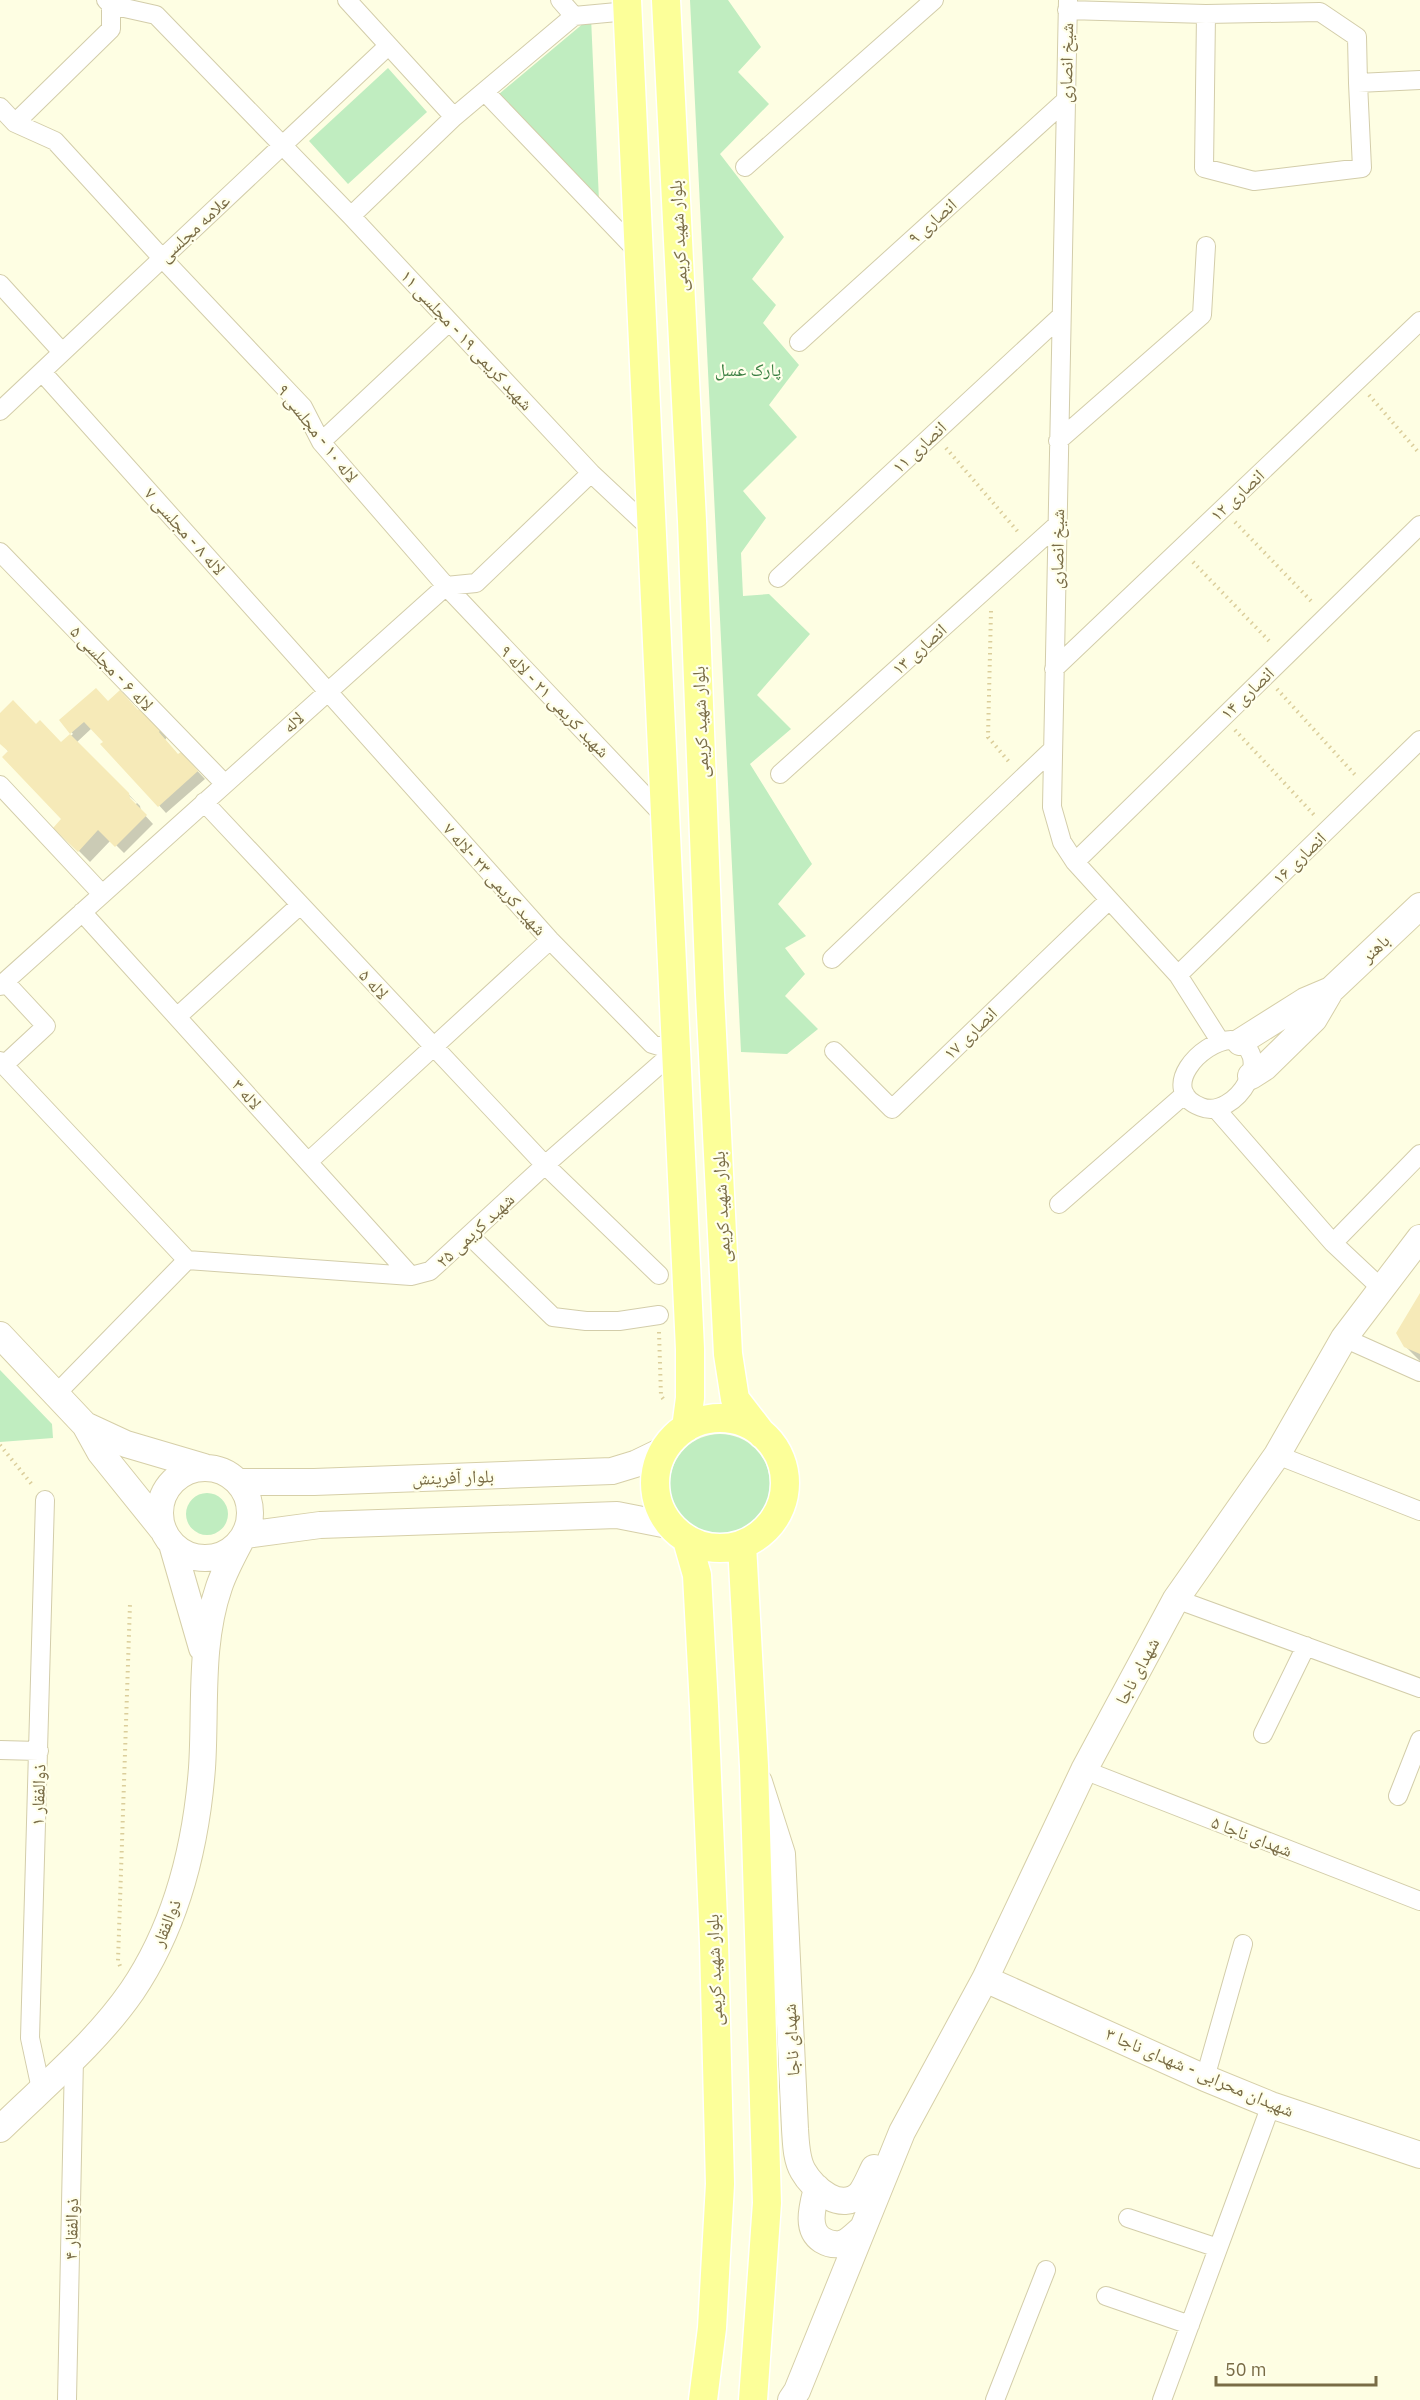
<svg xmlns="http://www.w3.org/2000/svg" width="1420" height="2400" font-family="'IBM Plex Sans','Noto Naskh Arabic',sans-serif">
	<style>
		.green { fill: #c0edc0 }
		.shadow { fill: #0003; fill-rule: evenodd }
		.building { fill: #f6eab8 }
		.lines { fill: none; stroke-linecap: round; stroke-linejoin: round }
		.street-casing { stroke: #d3cdaa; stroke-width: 20 }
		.secondary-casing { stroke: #d6cfa8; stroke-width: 28 }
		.primary-casing { stroke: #fff; stroke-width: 31 }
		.path { stroke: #dbce9b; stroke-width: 4; stroke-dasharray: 1.5 4.5; stroke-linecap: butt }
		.street { stroke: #fff; stroke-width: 18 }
		.secondary { stroke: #fff; stroke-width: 26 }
		.primary { stroke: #fcff99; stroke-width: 28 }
		.labels { text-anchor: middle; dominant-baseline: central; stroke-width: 4.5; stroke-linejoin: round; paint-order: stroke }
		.street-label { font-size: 18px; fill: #796c46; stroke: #ffffeb }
		.park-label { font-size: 18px; fill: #3d8044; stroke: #ffffeb }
	</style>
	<rect width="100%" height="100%" fill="#fefee3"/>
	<path class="green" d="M690,0H728L761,47L738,72L769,104L720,154L784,237L752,279L776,305L763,323L799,365L769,405L797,437L743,491L766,518L741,553L743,596L769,594L810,634L757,695L791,729L750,764L812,864L778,904L806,936L785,948L805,974L785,996L818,1029L787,1054L741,1052Z
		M591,17L599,201L499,94Z
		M388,68L427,112L348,184L309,141Z
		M0,1370L52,1424L53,1438L0,1442Z
		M670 1484a50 50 0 1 1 100 0a50 50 0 1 1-100 0Z
		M186 1514a21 21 0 1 1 42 0a21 21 0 1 1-42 0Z"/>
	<path class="shadow" d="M108,703L138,712L141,709L167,737L165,740L178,755L188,761L205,779L166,813L103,744L105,742L92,728L77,742L140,806L141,811L153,824L124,853L111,840L90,862L56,828L63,820L0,741V715L36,726L61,744L73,734L61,720ZM128,795L137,803L135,805L128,799Z
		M1420,1296V1361L1405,1346Z"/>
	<path class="building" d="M96,688L108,701L120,690L138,710L141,707L161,729L159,732L178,754L181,752L198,771L158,807L100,744L103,742L84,722L70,734L59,720Z
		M13,700L36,724L40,720L61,742L70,734L129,793L130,798L147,815L115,847L98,830L78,852L53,828L61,819L2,757L8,751L0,744V713Z
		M1420,1293V1354L1404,1347L1396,1333Z"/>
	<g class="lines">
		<defs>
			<path id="street" d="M106,0L111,5L156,15L351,216L591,473L654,532
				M347,0L454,117
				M560,0L574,16
				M1068,0L1052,807L1062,842L1075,862L1178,975L1220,1041
				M1067,10L1206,14L1320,12L1357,37L1358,83L1420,80
				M1206,14L1204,168L1254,181L1362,168L1358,83
				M485,92L640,254
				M0,107L15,123L55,141L162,258L303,407L321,442L446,586L664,816
				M15,123L111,29V5L116,0
				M745,167L934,0
				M351,216L454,117L574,16L628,11
				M0,284L62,352
				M799,342L1065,101
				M42,372L550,940L652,1044L675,1051L545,1165L430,1271L411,1276L187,1260
				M0,411L388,46
				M1058,441L1202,315L1206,246
				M321,442L449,322
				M0,552L224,783
				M778,578L1061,316
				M1054,669L1420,321
				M780,774L1057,525
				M0,785L102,894
				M204,802L545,1165L659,1275
				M1075,862L1420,525
				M82,912L411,1276
				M832,959L1053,749
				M1178,975L1420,740
				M0,986L446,586L476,583L591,473
				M177,1017L300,905
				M1231,1040C1280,1050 1235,1121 1201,1107C1157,1090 1201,1041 1231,1040Z
				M834,1051L892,1109L1108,901
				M0,1061L187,1260
				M4,1065L46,1026L5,982
				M1216,1109L1333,1243L1382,1289
				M308,1162L550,940
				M1059,1204L1185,1094
				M469,1235L553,1317L586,1321H619L659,1315
				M1333,1243L1420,1154
				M1344,1338L1420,1372
				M56,1394L187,1260
				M1277,1455L1420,1511
				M1176,1599L1420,1688
				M1263,1734L1306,1646
				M0,1750L39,1751
				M1084,1770L1420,1901
				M1398,1796L1420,1740
				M1205,2078L1243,1944
				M41,2089L30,2038L45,1500
				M1128,2218L1218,2248
				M1106,2296L1190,2325
				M67,2400L74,2058
				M995,2400L1046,2270
				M1162,2400L1271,2105"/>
			<path id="secondary" d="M1240,1042L1305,1001L1331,990
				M1251,1076L1265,1067L1314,1019L1331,990L1420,906
				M0,1335L85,1425L100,1452L162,1529
				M85,1425L126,1444L204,1467
				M160 1513a45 45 0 1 1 90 0a45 45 0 1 1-90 0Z
				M239,1482H314L612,1471L635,1464L664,1450
				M246,1535L320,1525L617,1515L673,1526
				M172,1544L202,1648
				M759,1782L782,1854L795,2129C796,2143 796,2159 803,2171C813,2189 842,2214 861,2193C866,2186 870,2176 874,2168
				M985,1979L1205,2078L1271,2105L1420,2155
				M0,2129C45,2085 96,2043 132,1991C176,1926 196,1846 202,1768C206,1708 199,1645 219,1587C224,1572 232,1557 240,1542
				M817,2188C813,2205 805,2229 822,2240C827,2243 834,2245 840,2244C848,2243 857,2233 863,2228
				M791,2400L797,2391L902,2132L985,1979L1084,1770L1176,1599L1277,1455L1344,1338L1420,1238"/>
			<path id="primary" d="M627,0L690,1349V1398L686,1428
				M666,0L692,521L710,994L728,1354L735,1399L762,1434
				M655 1483a65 65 0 1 1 130 0a65 65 0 1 1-130 0Z
				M687,1540L697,1575L704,1706L714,1943L720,2184L712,2328L703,2400
				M742,1545L754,1766L767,2203L753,2400"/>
		</defs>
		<use href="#street" class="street-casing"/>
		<use href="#secondary" class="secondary-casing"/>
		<use href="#primary" class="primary-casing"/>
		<path class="path" d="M1369,395L1420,454
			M946,448L1019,533
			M1235,522L1313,603
			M1193,562L1271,643
			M991,611L988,737L1010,763
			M1277,689L1357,777
			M1235,730L1316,817
			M659,1332L661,1396L665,1401
			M0,1445L34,1487
			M120,1966L118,1961L130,1604"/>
		<use href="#street" class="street"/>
		<use href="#secondary" class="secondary"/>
		<use href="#primary" class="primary"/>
	</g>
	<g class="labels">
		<g class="street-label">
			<text transform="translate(1066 63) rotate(-89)">شیخ انصاری</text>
			<text transform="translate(932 221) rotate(-42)">انصاری ۹</text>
			<text transform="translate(194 228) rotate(-43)">علامه مجلسی</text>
			<text transform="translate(678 236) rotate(-93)">بلوار شهید کریمی</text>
			<text transform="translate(467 340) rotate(47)">شهید کریمی ۱۹ - مجلسی ۱۱</text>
			<text transform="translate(318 433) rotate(52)">لاله ۱۰ - مجلسی ۹</text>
			<text transform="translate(919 447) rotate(-43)">انصاری ۱۱</text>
			<text transform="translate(1237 495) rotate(-43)">انصاری ۱۲</text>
			<text transform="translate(185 531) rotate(48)">لاله ۸ - مجلسی ۷</text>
			<text transform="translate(1057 549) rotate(-89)">شیخ انصاری</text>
			<text transform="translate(919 649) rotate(-42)">انصاری ۱۳</text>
			<text transform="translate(112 668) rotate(46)">لاله ۶ - مجلسی ۵</text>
			<text transform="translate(1247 693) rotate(-44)">انصاری ۱۴</text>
			<text transform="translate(555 701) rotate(46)">شهید کریمی ۲۱ - لاله ۹</text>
			<text transform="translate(293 722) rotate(-42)">لاله</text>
			<text transform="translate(700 722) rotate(-92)">بلوار شهید کریمی</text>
			<text transform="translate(1299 858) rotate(-44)">انصاری ۱۶</text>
			<text transform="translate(495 879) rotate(48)">شهید کریمی ۲۳ -لاله ۷</text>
			<text transform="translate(1375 948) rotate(-43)">باهنر</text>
			<text transform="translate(374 984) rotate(47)">لاله ۵</text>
			<text transform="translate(970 1033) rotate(-44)">انصاری ۱۷</text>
			<text transform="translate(247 1094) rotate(48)">لاله ۳</text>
			<text transform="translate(721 1207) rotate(-93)">بلوار شهید کریمی</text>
			<text transform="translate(475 1230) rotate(-43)">شهید کریمی ۲۵</text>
			<text transform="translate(453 1477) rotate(-2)">بلوار آفرینش</text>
			<text transform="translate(1137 1671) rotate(-62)">شهدای ناجا</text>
			<text transform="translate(38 1795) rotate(-88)">ذوالفقار ۱</text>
			<text transform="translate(1252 1836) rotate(21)">شهدای ناجا ۵</text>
			<text transform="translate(166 1923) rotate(-68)">ذوالفقار</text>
			<text transform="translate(714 1970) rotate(-92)">بلوار شهید کریمی</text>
			<text transform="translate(791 2040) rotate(-93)">شهدای ناجا</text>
			<text transform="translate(1200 2072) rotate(23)">شهیدان محرابی - شهدای ناجا ۳</text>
			<text transform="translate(71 2229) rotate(-89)">ذوالفقار ۴</text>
		</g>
		<g class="park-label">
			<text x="748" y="369">پارک عسل</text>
		</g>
	</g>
	<path d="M1216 2376v9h160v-9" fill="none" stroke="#796c46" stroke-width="3"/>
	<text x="1225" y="2376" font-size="18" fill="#796c46" stroke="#ffffeb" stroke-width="4.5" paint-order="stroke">50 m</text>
</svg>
